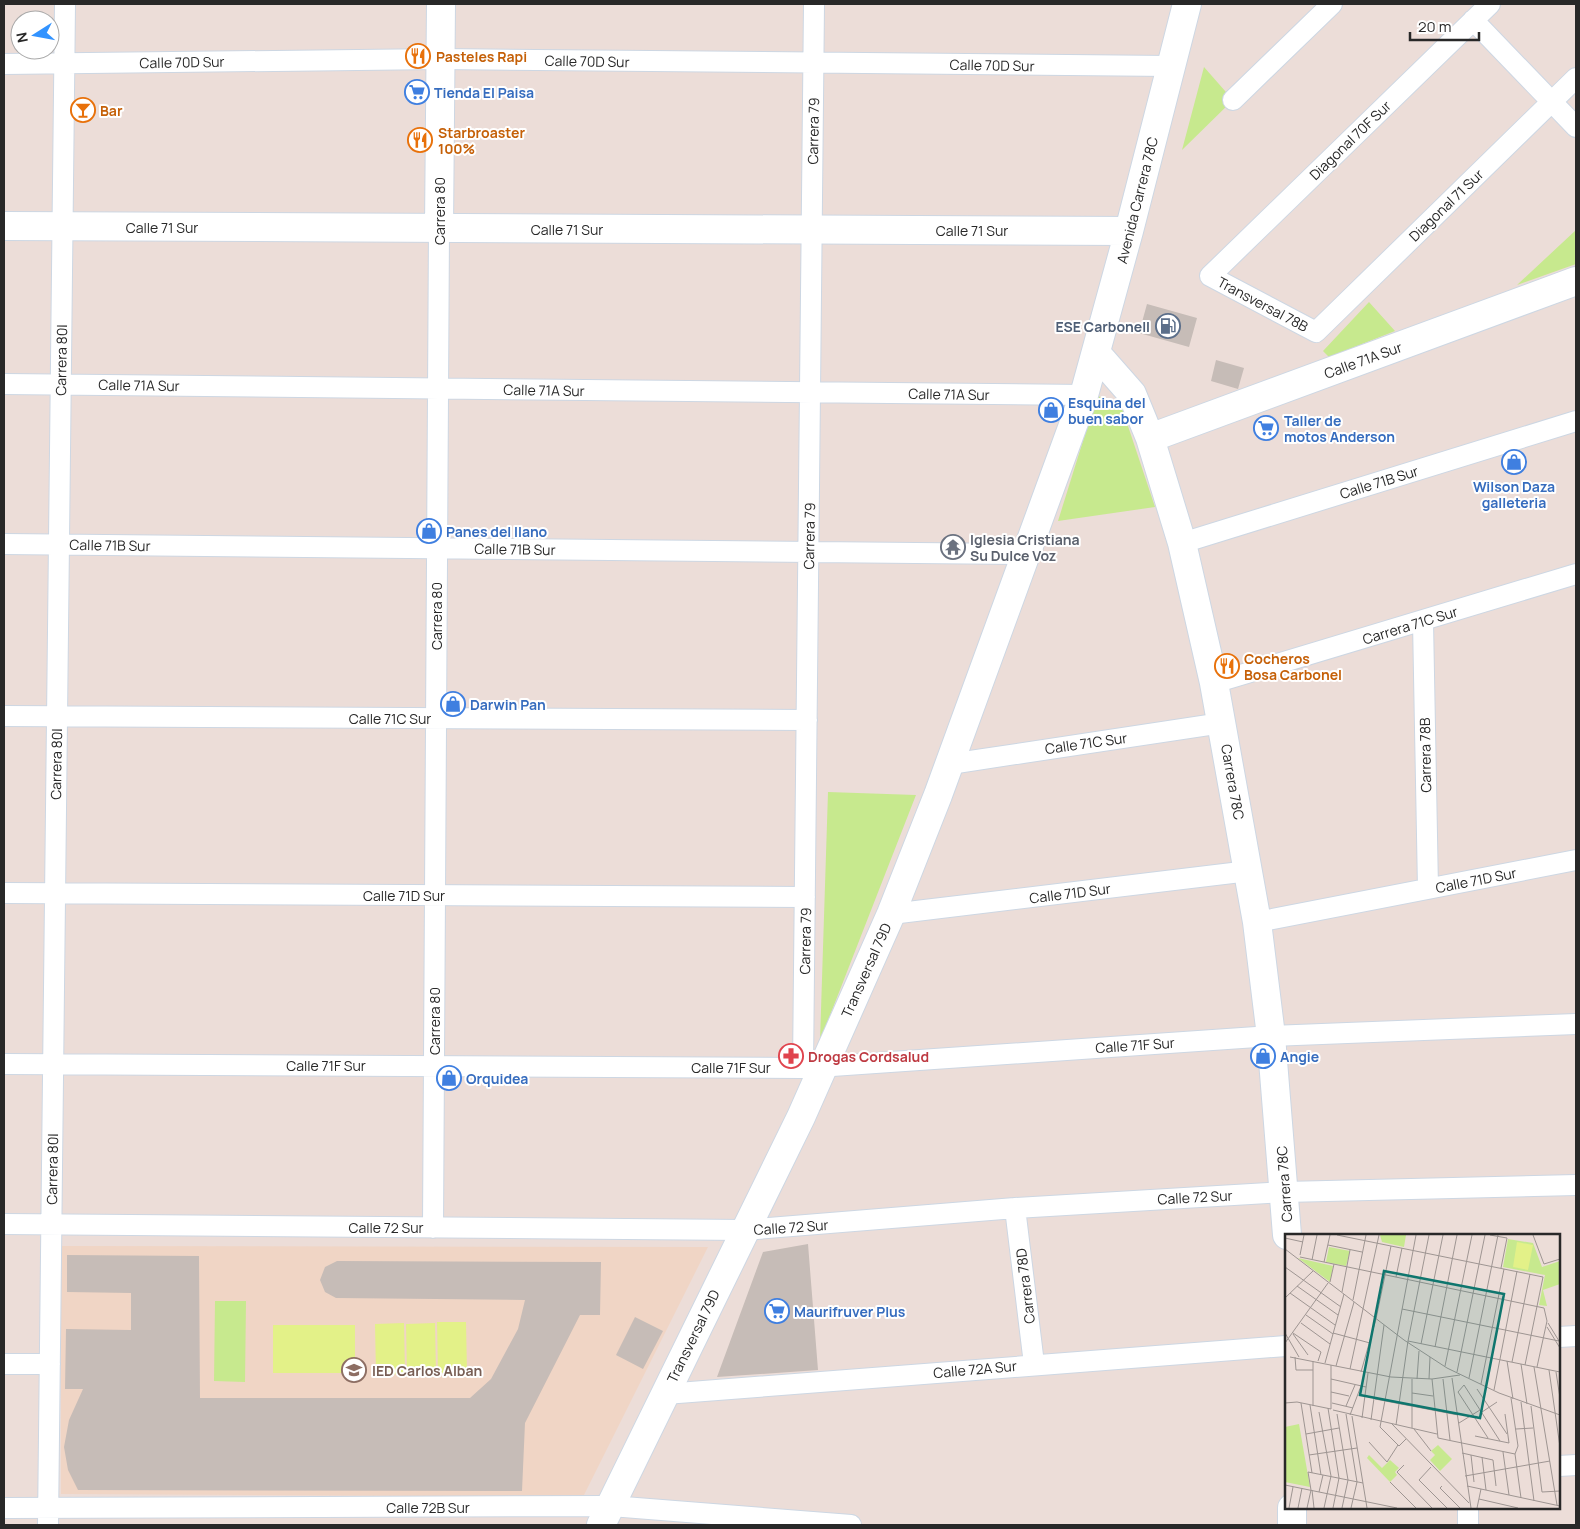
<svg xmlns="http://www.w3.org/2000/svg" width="1580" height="1529" font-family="Manrope,sans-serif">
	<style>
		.education { fill: #f0d5c5 }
		.green { fill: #c7e98e }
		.pitch { fill: #e3f188 }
		.building { fill: #c6bcb7 }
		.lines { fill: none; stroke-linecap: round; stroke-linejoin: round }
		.street-casing { stroke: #cdd7e3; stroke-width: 22 }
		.secondary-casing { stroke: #cdd7e3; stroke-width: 30 }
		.street { stroke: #fff; stroke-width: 20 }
		.secondary { stroke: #fff; stroke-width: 28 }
		.labels { text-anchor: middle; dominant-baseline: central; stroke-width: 4; stroke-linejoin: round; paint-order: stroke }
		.food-label { font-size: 14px; font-weight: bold; fill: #c56008; stroke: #fff; text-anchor: start }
		.street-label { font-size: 14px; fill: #282828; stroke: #fff }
		.shop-label { font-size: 14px; font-weight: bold; fill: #366cbe; stroke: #fff; text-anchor: start }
		.service-label { font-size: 14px; font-weight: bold; fill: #4e5e75; stroke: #fff; text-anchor: end }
		.worship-label { font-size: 14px; font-weight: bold; fill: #5b616d; stroke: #fff; text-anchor: start }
		.health-label { font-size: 14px; font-weight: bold; fill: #be3a42; stroke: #fff; text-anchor: start }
		.education-label { font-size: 14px; font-weight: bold; fill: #785e54; stroke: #fff; text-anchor: start }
		.inset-road { fill: none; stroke: #9e9592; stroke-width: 1 }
		.view { fill: #0f766e; fill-opacity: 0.15; stroke: #0f766e; stroke-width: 2.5 }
		.inset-edge { fill: none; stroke: #282828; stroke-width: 2.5 }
	</style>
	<rect width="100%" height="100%" fill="#ecddd8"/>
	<path class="education" d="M61,1246L708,1247L583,1497L61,1494Z"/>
	<path class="green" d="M1204,67L1233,100L1182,150Z
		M1576,230V264L1517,285Z
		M1369,302L1395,331L1329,357L1323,351Z
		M1097,396L1120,402L1155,507L1058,521Z
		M828,792L916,795L820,1041Z
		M215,1301H246L245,1382L214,1381Z"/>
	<path class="pitch" d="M437,1322H466L467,1373H438Z
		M404,1323L405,1374L376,1375L375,1324Z
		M435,1323L436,1374L407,1375L406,1324Z
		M273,1325H355V1373H273Z"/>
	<path class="building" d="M1147,304L1197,318L1189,347L1139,333Z
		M1216,360L1244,368L1238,389L1211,381Z
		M808,1244L818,1370L717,1377L763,1252Z
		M67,1255L199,1256L200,1398H470L491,1379L518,1329L525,1300L336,1298L325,1292L320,1280L325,1267L337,1261L601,1262L600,1315H580L525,1423L522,1491L78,1490L68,1470L64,1447L69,1420L83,1389H65L66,1329L131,1330V1293L67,1292Z
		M635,1317L663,1331L643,1369L616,1355Z"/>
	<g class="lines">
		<defs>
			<path id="street" d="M1490,4L1210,276L1316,332L1576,78
				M1473,20L1576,127
				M4,64L440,59L1170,66
				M1233,100L1332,4
				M4,384L1084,395
				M1182,543L1576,421
				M4,544L1027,554
				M1423,621L1428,889
				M1214,683L1576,574
				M4,716L807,720
				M950,764L1222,723
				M4,893L805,897
				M891,914L1249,871
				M1257,922L1576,860
				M4,1064L803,1068L1271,1036L1576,1024
				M803,1068L814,4
				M1015,1208L1034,1364
				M4,1224L744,1230L1015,1208L1285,1192L1576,1185
				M433,1228L439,228
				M1559,1337L1576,1336
				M4,1364H50
				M665,1394L1286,1346
				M1559,1466L1576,1465
				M4,1508L611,1506L851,1525
				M48,1525L65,4
				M1468,1525V1508"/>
			<path id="secondary" d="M4,226L1129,231
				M439,228L441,4
				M1096,353L1132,394L1150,438L1182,543L1214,683L1257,922L1271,1036L1287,1235
				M1150,438L1576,281
				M601,1525L801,1117L891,914L938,795L1084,395L1129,231L1187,4
				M1292,1525V1508"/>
		</defs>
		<use href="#street" class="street-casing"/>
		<use href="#secondary" class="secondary-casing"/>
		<use href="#street" class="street"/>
		<use href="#secondary" class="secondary"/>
	</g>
	<defs>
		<symbol id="restaurant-ring" viewBox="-11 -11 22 22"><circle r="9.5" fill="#fff" stroke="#e8710a" stroke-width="1.5"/><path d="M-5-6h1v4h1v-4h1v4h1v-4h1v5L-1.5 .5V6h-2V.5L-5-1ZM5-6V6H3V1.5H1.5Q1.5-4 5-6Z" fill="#e8710a"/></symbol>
		<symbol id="supermarket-ring" viewBox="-11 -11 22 22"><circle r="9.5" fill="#fff" stroke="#3f7fe0" stroke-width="1.5"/><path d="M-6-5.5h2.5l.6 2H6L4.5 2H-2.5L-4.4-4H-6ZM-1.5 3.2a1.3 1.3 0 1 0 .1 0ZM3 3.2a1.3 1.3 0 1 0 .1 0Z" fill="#3f7fe0"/></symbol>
		<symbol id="bar-ring" viewBox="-11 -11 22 22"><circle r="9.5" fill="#fff" stroke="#e8710a" stroke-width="1.5"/><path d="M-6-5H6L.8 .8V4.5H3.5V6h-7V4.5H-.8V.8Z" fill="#e8710a"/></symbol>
		<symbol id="fuel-ring" viewBox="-11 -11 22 22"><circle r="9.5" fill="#fff" stroke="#5c6f8a" stroke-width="1.5"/><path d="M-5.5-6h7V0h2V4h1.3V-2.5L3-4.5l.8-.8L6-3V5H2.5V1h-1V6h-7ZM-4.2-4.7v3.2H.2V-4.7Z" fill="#5c6f8a"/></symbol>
		<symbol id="shop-ring" viewBox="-11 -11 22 22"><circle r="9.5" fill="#fff" stroke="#3f7fe0" stroke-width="1.5"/><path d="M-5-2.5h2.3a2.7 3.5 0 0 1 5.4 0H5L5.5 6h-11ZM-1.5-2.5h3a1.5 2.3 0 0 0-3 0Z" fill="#3f7fe0"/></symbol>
		<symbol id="temple-ring" viewBox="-11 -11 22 22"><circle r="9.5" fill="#fff" stroke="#6b7280" stroke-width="1.5"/><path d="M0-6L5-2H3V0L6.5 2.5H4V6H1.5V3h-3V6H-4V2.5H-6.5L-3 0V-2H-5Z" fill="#6b7280"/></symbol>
		<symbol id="pharmacy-ring" viewBox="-11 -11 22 22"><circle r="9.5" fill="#fff" stroke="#e0444e" stroke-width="1.5"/><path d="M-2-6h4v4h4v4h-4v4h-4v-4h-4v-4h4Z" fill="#e0444e"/></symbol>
		<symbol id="school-ring" viewBox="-11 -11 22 22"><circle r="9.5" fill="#fff" stroke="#8d6e63" stroke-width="1.5"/><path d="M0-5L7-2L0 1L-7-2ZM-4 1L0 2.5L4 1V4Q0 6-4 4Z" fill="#8d6e63"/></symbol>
	</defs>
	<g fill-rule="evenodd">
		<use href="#restaurant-ring" x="404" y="42" width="28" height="28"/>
		<use href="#supermarket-ring" x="403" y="78" width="28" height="28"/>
		<use href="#bar-ring" x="69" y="96" width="28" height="28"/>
		<use href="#restaurant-ring" x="406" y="126" width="28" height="28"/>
		<use href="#fuel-ring" x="1154" y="312" width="28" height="28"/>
		<use href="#shop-ring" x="1037" y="396" width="28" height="28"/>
		<use href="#supermarket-ring" x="1252" y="414" width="28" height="28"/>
		<use href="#shop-ring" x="1500" y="448" width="28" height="28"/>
		<use href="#shop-ring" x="415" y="517" width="28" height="28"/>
		<use href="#temple-ring" x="939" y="533" width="28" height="28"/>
		<use href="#restaurant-ring" x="1213" y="652" width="28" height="28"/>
		<use href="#shop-ring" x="439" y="690" width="28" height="28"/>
		<use href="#pharmacy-ring" x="777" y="1042" width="28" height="28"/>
		<use href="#shop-ring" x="1249" y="1042" width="28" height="28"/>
		<use href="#shop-ring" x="435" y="1064" width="28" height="28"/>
		<use href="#supermarket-ring" x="763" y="1297" width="28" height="28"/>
		<use href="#school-ring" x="340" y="1356" width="28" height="28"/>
	</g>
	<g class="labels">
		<g class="food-label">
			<text x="436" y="56">Pasteles Rapi</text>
			<text x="100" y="110">Bar</text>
			<text x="438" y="132">Starbroaster<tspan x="438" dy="16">100%</tspan></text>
			<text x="1244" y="658">Cocheros<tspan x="1244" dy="16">Bosa Carbonel</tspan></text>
		</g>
		<g class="street-label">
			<text transform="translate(587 61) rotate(1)">Calle 70D Sur</text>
			<text transform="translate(182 62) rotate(-1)">Calle 70D Sur</text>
			<text transform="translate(992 65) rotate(1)">Calle 70D Sur</text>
			<text transform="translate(813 131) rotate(-89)">Carrera 79</text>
			<text transform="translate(1350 140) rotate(-44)">Diagonal 70F Sur</text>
			<text transform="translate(1137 200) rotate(-76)">Avenida Carrera 78C</text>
			<text transform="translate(1446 205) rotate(-44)">Diagonal 71 Sur</text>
			<text transform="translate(439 211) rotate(-90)">Carrera 80</text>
			<text x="162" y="227">Calle 71 Sur</text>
			<text x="567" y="229">Calle 71 Sur</text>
			<text x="972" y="230">Calle 71 Sur</text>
			<text transform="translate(1263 304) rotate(28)">Transversal 78B</text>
			<text transform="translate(61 360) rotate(-89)">Carrera 80I</text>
			<text transform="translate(1363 360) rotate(-20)">Calle 71A Sur</text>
			<text transform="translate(139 385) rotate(1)">Calle 71A Sur</text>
			<text transform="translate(544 390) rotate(1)">Calle 71A Sur</text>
			<text transform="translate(949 394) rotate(1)">Calle 71A Sur</text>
			<text transform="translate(1379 482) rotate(-17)">Calle 71B Sur</text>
			<text transform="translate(809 536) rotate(-89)">Carrera 79</text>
			<text transform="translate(110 545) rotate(1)">Calle 71B Sur</text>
			<text transform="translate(515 549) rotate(1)">Calle 71B Sur</text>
			<text transform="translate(436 616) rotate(-90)">Carrera 80</text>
			<text transform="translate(1410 625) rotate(-17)">Carrera 71C Sur</text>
			<text x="390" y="718">Calle 71C Sur</text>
			<text transform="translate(1086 743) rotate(-8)">Calle 71C Sur</text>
			<text transform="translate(1425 755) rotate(-91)">Carrera 78B</text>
			<text transform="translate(56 764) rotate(-89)">Carrera 80I</text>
			<text transform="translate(1233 782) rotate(80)">Carrera 78C</text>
			<text transform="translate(1476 880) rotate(-11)">Calle 71D Sur</text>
			<text transform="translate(1070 893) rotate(-7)">Calle 71D Sur</text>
			<text x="404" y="895">Calle 71D Sur</text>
			<text transform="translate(805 941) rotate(-89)">Carrera 79</text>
			<text transform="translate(866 970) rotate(-66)">Transversal 79D</text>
			<text transform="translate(434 1021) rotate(-90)">Carrera 80</text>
			<text transform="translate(1135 1045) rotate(-4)">Calle 71F Sur</text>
			<text x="326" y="1065">Calle 71F Sur</text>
			<text x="731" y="1067">Calle 71F Sur</text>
			<text transform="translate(52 1169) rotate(-89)">Carrera 80I</text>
			<text transform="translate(1284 1184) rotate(-94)">Carrera 78C</text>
			<text transform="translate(1195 1197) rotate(-3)">Calle 72 Sur</text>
			<text x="386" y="1227">Calle 72 Sur</text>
			<text transform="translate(791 1227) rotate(-4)">Calle 72 Sur</text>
			<text transform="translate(1025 1286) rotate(-97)">Carrera 78D</text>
			<text transform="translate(693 1336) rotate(-64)">Transversal 79D</text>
			<text transform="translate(975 1369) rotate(-5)">Calle 72A Sur</text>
			<text x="428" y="1507">Calle 72B Sur</text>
		</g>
		<g class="shop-label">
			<text x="434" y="92">Tienda El Paisa</text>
			<text x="1068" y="402">Esquina del<tspan x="1068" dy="16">buen sabor</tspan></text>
			<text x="1284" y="420">Taller de<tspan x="1284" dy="16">motos Anderson</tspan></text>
			<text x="1514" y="486" text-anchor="middle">Wilson Daza<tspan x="1514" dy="16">galleteria</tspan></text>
			<text x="446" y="531">Panes del llano</text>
			<text x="470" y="704">Darwin Pan</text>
			<text x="1280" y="1056">Angie</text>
			<text x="466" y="1078">Orquidea</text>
			<text x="794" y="1311">Maurifruver Plus</text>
		</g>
		<g class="service-label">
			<text x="1150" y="326">ESE Carbonell</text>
		</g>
		<g class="worship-label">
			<text x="970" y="539">Iglesia Cristiana<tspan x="970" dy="16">Su Dulce Voz</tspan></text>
		</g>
		<g class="health-label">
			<text x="808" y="1056">Drogas Cordsalud</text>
		</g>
		<g class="education-label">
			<text x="372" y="1370">IED Carlos Alban</text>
		</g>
	</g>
	<g transform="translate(1285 1234)">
		<rect width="275" height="275" fill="#ecddd8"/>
		<path d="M95,1H121L119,13L97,8ZM223,5L248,9L257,33L275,27V50L258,56L262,72L254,71L260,41L218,33ZM44,13L65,17L61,32L41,28ZM13,24L48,32L45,48ZM14,190L25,253L0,248V193ZM153,211L167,225L155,237L145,226L150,221L146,217ZM84,221L97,234L105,226L114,234L110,238L112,241L105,248L82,224Z" fill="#c7e98e"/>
		<path d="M232,8L248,11L243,36L228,33Z" fill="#e3f188"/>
		<path class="inset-road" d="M52,1L258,43L240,131M205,1L222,4L216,34M248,1L259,30L275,25M0,4L18,8M43,11L77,18M0,15L119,106L162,134L214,159L275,181M15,21L19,1M15,23L259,74L262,87L252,133M27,26L32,1M39,28L45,1M0,33L56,73M111,43L117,14M45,48L49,30M12,52L53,81M57,58L65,16M5,59L50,91M0,64L28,37M68,66L81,1M117,75L274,107M21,81L48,100M16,89L45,110M263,89L274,107M262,93L275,114M0,99L14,123M8,99L36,118L33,127M48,99L85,109M8,100L23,121M123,107L275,138M0,109L43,49M136,110L158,1M150,113L172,1M5,123L106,143L147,145L175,141M10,123L11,136H28M28,127V172M222,127L228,165M227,128L245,40M40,129L59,60M236,130L242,170M51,132L69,68M160,132L187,1M249,133L272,271M65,135L94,1M264,136L275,213M76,138L91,85L106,12M172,138L200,1M271,138L275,164M167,144L186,274M184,144L213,1M46,145L81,153M132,145L134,117M144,145L145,123M147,145L153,204L230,220M158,145L165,206M196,150L219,35M192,155L222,200M209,156L232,37M46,158L64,162M127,159L148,162M226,164L233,212L230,220L236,264M90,165L173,181M236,168L249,267M0,169L12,168L46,175V131M16,169L27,239M47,169L68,174M25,171L36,241M61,172L70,151M246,172L257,258L275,257M43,174L54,244L48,274M48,176L152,200M34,178L46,242L39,274M197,178L212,168M52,180L63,246L57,274M61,180L72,248L66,274M65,181L76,152M67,182L82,274M77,184L83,139M86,186L99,91M174,189L195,176M107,190L184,269M111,191L123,107L144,1M127,194V145M129,195L146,217M231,195L248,194M21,200L54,194M190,202L224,209L220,180M203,204L173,158L179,151L215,207M121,205L114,212L95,193L131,1M84,208L102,228L113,211M218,218L224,261M177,219L208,226L211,252M24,221L72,214M186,221L189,248M197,223L201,256M119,231L112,238L147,274M146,233L134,246L162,274M180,242L265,227M105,248L131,274M0,251L112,274M157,252L155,254L175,274M182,252L275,272M27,256L29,274M34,258L38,241M194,265L233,274M4,274L8,253M13,274L17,254M22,274L26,256L23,238L78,249M192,274L196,255"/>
		<path class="view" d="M99,37L219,60L195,184L75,161Z"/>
		<rect width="275" height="275" class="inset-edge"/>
	</g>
	<rect width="1580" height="1529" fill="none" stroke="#282828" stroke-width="10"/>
	<g transform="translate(35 35) rotate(259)"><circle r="24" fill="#ffffff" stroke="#a9a9a9"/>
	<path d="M0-4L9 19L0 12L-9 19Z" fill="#3293ff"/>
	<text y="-8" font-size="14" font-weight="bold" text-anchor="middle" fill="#282828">N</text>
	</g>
	<path d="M1410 32v8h69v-8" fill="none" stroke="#282828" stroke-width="2.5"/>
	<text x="1418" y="32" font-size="15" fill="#282828" stroke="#ffffff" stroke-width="4" paint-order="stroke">20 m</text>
</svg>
